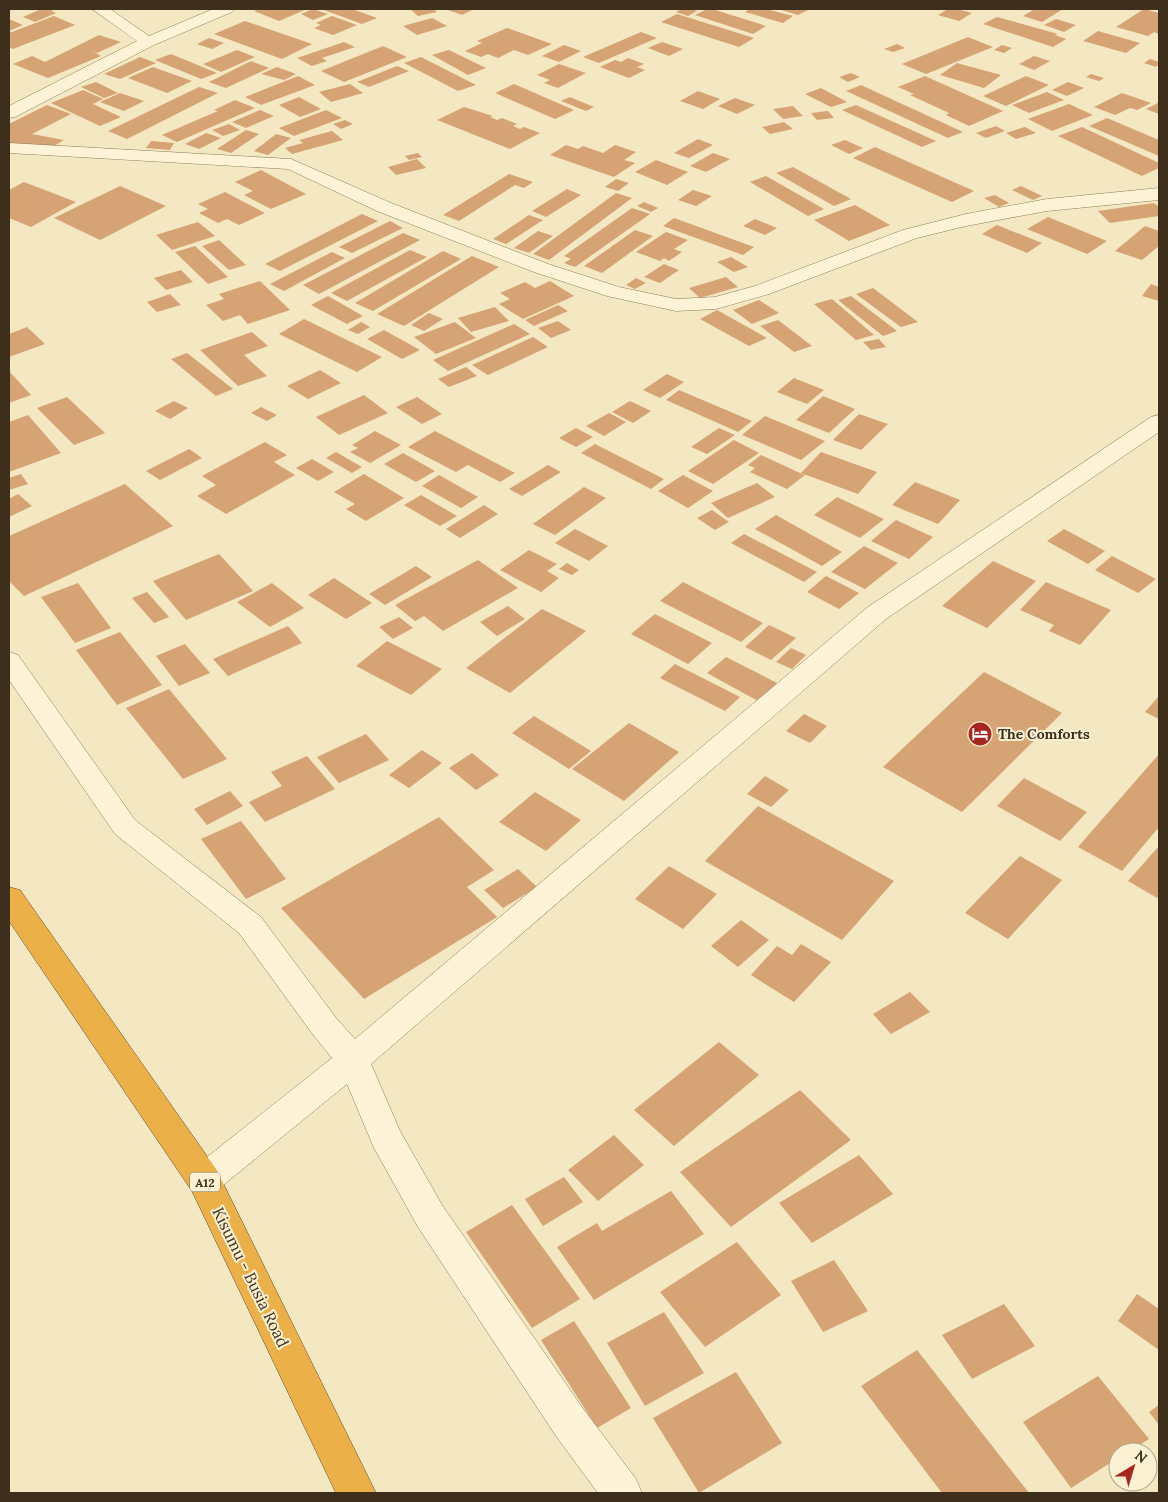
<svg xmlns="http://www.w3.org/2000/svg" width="1168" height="1502" font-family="Lora,serif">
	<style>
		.building { fill: #d6a374 }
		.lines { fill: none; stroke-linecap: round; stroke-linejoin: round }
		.street-casing { stroke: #907957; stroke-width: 1 }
		.highway-casing { stroke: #5d462b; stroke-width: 1 }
		.street { fill: #fdf4d7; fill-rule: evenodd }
		.highway { fill: #ecb049; fill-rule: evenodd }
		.labels { text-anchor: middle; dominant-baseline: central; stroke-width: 4; stroke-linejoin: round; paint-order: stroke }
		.shield { fill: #faf1d3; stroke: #766954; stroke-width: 1 }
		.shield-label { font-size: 12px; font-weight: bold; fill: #3e2f1d }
		.poi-label { font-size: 14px; font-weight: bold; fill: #3e2f1d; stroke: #faf1d3; text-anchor: start }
		.near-street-label { font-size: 16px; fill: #3e2f1d; stroke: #faf1d3 }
	</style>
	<rect width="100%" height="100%" fill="#f3e8c2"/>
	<path class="building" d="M41,9H57L51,11L56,13L35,22L23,17Z
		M260,9H307L279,21L254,11Z
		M313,9L328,14L313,20L301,14Z
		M321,9H352L377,18L362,24Z
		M410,9H434L437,12L418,16Z
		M445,9H474L462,15Z
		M682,9H691L697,11L688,16L676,12Z
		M707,9H712L766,26L753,34L695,15Z
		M750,9H766L793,16L783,23L745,12Z
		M778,9H810L798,15Z
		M948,9H957L972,13L959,21L938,15Z
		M1035,9H1063L1042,22L1023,16Z
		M1144,9L1159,13V34L1154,32L1148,36L1116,27Z
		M677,14L754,38L739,47L661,22Z
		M54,16L75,25L13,49L9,47V33Z
		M332,16L357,25L333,35L314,28L321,25L316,23Z
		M997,17L1058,34L1055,35L1066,39L1053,47L983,24Z
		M432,18L447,26L417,35L403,26Z
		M9,19L23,25L9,31Z
		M1056,19L1076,25L1064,32L1044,25Z
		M245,21L312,44L282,59L214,34Z
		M507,28L552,44L528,55L514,50L498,58L488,54L481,57L465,51L482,43L477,41Z
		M1098,31L1140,43L1126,53L1083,41Z
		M641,32L657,38L599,63L583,57Z
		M99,35L121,42L97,53L92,51L101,56L48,78L13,64L32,56L45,62Z
		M968,37L993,47L926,74L902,64Z
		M209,38L224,43L212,49L197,44Z
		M344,42L355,47L322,58L327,61L312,66L297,58Z
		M662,42L683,49L669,56L648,48Z
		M897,44L905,48L893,52L884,49Z
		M564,45L581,51L559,62L542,56Z
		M1002,45L1012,48L1004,53L994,50Z
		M383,46L407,57L344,82L321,71Z
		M237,50L255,57L221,72L203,64Z
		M449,50L486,68L468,75L432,55Z
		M171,54L217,73L201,79L155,60Z
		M1034,56L1050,61L1034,70L1019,64Z
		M140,57L156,63L120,79L104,74Z
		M421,57L476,85L458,91L404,63Z
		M628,58L644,64L637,67L645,70L629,78L600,67L615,60L621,62Z
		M1150,59L1159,62V64L1156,67L1144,63Z
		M251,61L269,68L226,88L209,82Z
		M957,63L1001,75L984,88L940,75Z
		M559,64L586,73L558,88L544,83L550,80L537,75Z
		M397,66L409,71L369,87L357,82Z
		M153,67L192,81L167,93L128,78Z
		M277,67L296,74L284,80L261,74Z
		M851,73L860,77L848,82L839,77Z
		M1091,74L1104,78L1099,81L1086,77Z
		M298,76L315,85L261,105L245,97Z
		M925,76L1003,111L969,126L946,115L949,113L910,95L914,94L898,87Z
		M1026,76L1049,85L1006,106L983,96Z
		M96,82L118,93L104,98L81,87Z
		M1068,82L1084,88L1067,96L1052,90Z
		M350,84L363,93L331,102L319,92Z
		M514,84L574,110L555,119L495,93Z
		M861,85L963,132L948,138L846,91Z
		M199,87L218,93L127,139L108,131Z
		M821,88L847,102L831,107L805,94Z
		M83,90L103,99L93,104L121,117L100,126L51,103Z
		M698,91L720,99L703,109L680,101Z
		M1047,92L1064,100L1029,113L1012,105Z
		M120,93L144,101L124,111L100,102Z
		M1122,93L1151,103L1137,110L1130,108L1115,115L1094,107Z
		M299,97L321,109L300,117L279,105Z
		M570,97L594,107L586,111L561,101Z
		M735,98L755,105L737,114L718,106Z
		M235,100L255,108L177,142L162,135L218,111L214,110Z
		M1158,103L1159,114L1146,109Z
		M1069,104L1093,115L1052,131L1028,119Z
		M47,105L71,114L32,134L64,140L51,148L9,144V124Z
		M856,105L936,141L922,147L842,110Z
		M793,106L803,116L783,119L773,109Z
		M464,107L493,116L490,117L497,120L502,118L517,124L513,126L520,129L524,127L540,133L510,149L437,120Z
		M260,110L274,116L246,128L232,122Z
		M326,110L342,118L294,136L279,128Z
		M828,111L834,118L817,120L811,113Z
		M1107,118L1159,140V156L1089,126Z
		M345,120L353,124L341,129L333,124Z
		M784,122L793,129L770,134L762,127Z
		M229,124L240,130L223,136L212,130Z
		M996,126L1005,131L986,138L976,133Z
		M1025,127L1036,133L1016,139L1006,133Z
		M1082,127L1159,163V168L1142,176L1058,136Z
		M246,130L259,134L231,153L217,149Z
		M332,131L343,140L292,154L285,148L303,143L299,140Z
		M206,133L221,138L199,149L185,144Z
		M276,134L291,138L268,155L254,151Z
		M698,139L713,145L689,158L674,153Z
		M845,140L863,148L849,154L831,145Z
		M151,141L174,143L170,150L146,148Z
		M566,145L578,149L583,146L603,153L615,145L636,152L624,160L635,163L614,177L550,155Z
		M875,147L974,191L952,202L853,158Z
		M418,153L422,157L409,160L405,156Z
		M713,153L730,159L706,172L690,166Z
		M417,159L426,168L396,175L388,167Z
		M656,160L688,172L667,185L635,172Z
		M793,167L851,199L834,206L776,173Z
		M261,170L306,194L271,209L244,195L253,191L235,182Z
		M509,174L533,182L524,188L515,185L459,221L443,215Z
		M766,176L824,209L808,216L750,182Z
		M616,179L629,183L618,191L605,187Z
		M24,182L76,202L31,227L9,218V190Z
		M120,186L166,206L100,240L54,218Z
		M1021,186L1042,196L1033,200L1012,190Z
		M567,189L581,195L546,217L532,211Z
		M693,190L712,196L696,206L678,200Z
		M225,192L265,213L239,225L227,219L218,223L199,213L208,209L198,204Z
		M616,193L632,198L549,260L533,254Z
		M995,195L1009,203L999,207L984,198Z
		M644,202L658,208L651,212L637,206Z
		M1154,203L1159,207V216L1110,223L1098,211Z
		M855,205L890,225L849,241L814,220Z
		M632,208L650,214L575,267L564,263L571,259L564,256Z
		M362,214L378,221L280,271L265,264Z
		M529,215L543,220L506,244L493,239Z
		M1048,217L1107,241L1087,254L1027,229Z
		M674,218L754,247L743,255L663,226Z
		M755,219L777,228L765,235L743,226Z
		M390,221L403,228L352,253L339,247Z
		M198,222L215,236L172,250L156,235Z
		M997,225L1042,243L1027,253L982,234Z
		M1145,226L1159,231V246L1142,260L1115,251Z
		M635,230L653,236L602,273L584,266Z
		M538,231L553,236L529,253L514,248Z
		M666,232L688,240L674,249L682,252L669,261L664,258L660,261L636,252Z
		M403,233L420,240L319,294L303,285Z
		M219,240L246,265L229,270L202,246Z
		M195,246L228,277L208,284L175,252Z
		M410,250L427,257L347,301L331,293Z
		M443,251L461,259L373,311L355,303Z
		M332,252L345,258L284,291L270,284Z
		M472,256L499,267L404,326L377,314Z
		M731,257L748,267L734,272L717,262Z
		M664,264L679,270L660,283L644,277Z
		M181,270L193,282L166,290L154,278Z
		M726,277L738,287L700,298L689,288Z
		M636,278L646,283L635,289L626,285Z
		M260,281L290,310L248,324L240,315L223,321L206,305L224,299L219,294Z
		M550,281L574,296L523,319L499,304L510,299L500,293L525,282L535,288Z
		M1151,284L1159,287V301L1142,296Z
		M873,288L918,322L901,327L856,294Z
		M170,294L181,305L157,312L147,302Z
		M328,296L363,316L347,324L311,305Z
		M851,296L897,331L883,336L838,300Z
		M832,299L874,335L856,340L814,304Z
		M759,300L779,313L752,324L733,310Z
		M558,305L568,311L534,326L525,320Z
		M495,307L509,321L471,332L458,318Z
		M717,310L767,338L749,346L700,319Z
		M429,313L443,319L424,331L411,325Z
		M304,319L382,357L357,372L279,334Z
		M778,320L812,346L794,352L760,326Z
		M558,321L571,330L551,338L538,328Z
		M361,322L370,327L358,334L348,330Z
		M455,322L476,338L436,354L414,337Z
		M514,324L530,334L448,371L433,360Z
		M27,327L45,344L9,357V334Z
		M384,330L420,350L402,359L367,339Z
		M252,332L268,346L244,355L267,376L238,386L200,350Z
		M533,337L548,347L488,375L472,365Z
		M879,339L886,347L871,350L863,342Z
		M187,353L233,389L216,396L171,359Z
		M466,367L477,376L449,387L438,379Z
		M320,370L341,383L308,399L287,386Z
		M9,371L31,395L9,403Z
		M667,374L684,382L660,398L643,390Z
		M794,378L824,390L807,404L777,392Z
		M679,390L752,421L738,432L666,400Z
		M364,395L388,413L339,435L316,417Z
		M823,396L855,409L829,433L796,420Z
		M67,397L105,433L74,445L37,408Z
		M417,397L442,414L422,424L396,407Z
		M174,401L188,408L170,419L155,411Z
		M630,401L651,411L633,423L612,412Z
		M261,407L277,415L267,421L251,413Z
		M609,413L626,422L604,436L586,426Z
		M859,414L888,424L861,450L833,440Z
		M28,415L61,453L9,472V422Z
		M765,416L825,441L801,460L742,435Z
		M576,428L593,437L576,447L559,438Z
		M719,428L735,435L707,454L691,447Z
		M375,431L401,445L370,463L350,452L358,448L352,445Z
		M435,431L515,473L500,482L468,465L456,472L408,447Z
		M734,440L759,453L713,484L688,471Z
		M265,442L287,455L274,462L295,475L226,514L197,496L216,485L202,476Z
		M595,444L664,479L651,489L581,453Z
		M189,449L202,458L160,480L146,471Z
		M336,452L362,467L352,473L326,458Z
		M821,452L877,472L858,494L801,473Z
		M403,453L435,471L416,482L384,464Z
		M761,455L800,473L805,475L787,489L750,472L755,468L748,465Z
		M312,459L334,472L318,481L296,468Z
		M548,465L561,472L522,496L509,489Z
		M21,474L28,484L9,490V478Z
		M364,474L404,498L366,521L346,509L355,504L334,492Z
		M439,475L478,497L461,508L422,486Z
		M683,475L713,491L688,508L658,491Z
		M915,482L960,500L938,524L892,505Z
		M757,483L775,497L728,518L711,503Z
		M125,484L173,526L24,596L9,581V536Z
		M584,487L606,498L555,535L533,524Z
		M18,494L32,506L9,517V499Z
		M421,495L457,516L440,526L404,505Z
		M837,497L884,519L860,538L814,515Z
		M484,505L498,514L460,538L446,529Z
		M712,510L729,522L715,530L697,518Z
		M776,515L842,552L822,566L755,529Z
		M896,520L933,537L909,559L871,541Z
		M575,529L608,546L589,561L555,543Z
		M1064,529L1105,551L1088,564L1047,541Z
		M744,534L817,572L804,582L731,543Z
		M864,546L898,563L865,589L831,572Z
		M529,550L557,564L547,571L559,578L541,592L500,570Z
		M219,554L253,591L186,620L153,581Z
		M1112,556L1156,579L1138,593L1095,570Z
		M478,560L518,588L443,631L424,616L415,621L395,605Z
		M993,561L1036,581L987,628L942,606Z
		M567,563L579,570L572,575L559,569Z
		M416,566L432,577L385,605L369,594Z
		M826,576L859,593L839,609L807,592Z
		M334,578L372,603L346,619L308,595Z
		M683,582L763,623L741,642L660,601Z
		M1046,582L1111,610L1080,645L1049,631L1054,625L1020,610Z
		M78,583L111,628L75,643L41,597Z
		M272,583L304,608L270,627L237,602Z
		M147,592L169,617L154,623L132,598Z
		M508,606L525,619L497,636L480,622Z
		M542,609L586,631L510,693L466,668Z
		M655,614L712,643L688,664L631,634Z
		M399,617L413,628L393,639L379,627Z
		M769,625L796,638L771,660L745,647Z
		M288,626L302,643L228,676L213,659Z
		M120,632L162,685L117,705L76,650Z
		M387,641L442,669L411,695L356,666Z
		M185,644L210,673L179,686L156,656Z
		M791,648L806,655L792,669L776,662Z
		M726,657L777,683L758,701L707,673Z
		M675,664L740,697L725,711L660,678Z
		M984,672L1062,713L962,812L883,767Z
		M169,689L227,759L183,779L126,708Z
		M1159,696V719L1145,712Z
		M804,714L827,726L810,743L786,731Z
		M534,716L591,751L569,769L512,733Z
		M629,723L679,752L624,801L572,769Z
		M366,734L389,760L339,783L317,757Z
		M422,750L442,763L409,788L389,775Z
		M472,753L499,775L476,790L449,768Z
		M1159,754V827L1122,871L1078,847Z
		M307,756L335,789L265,822L249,802L282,786L271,772Z
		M765,776L789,790L771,807L747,794Z
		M1024,778L1087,812L1060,841L997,806Z
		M230,791L243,806L207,825L194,809Z
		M535,792L581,820L546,851L499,822Z
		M758,806L894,881L842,940L705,861Z
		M439,817L494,870L467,887L497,917L364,999L281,908Z
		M241,821L286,879L246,899L201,839Z
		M1159,846V895L1157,898L1128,881Z
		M1020,856L1062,880L1008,939L965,913Z
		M669,866L717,894L683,929L635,899Z
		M518,869L537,887L503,908L484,890Z
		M741,920L769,940L738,967L711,946Z
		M801,944L831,962L794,1002L751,975L777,946L792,955Z
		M910,992L930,1012L891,1034L873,1014Z
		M719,1042L759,1075L674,1146L634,1110Z
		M800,1090L851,1140L731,1227L680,1172Z
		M614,1135L644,1165L598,1201L568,1170Z
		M859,1155L893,1194L812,1243L779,1203Z
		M564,1177L583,1202L543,1226L525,1199Z
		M671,1191L704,1234L594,1300L557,1247L597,1223L602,1231Z
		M512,1205L580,1299L532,1328L466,1232Z
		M737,1242L781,1295L705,1347L660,1292Z
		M834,1260L868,1311L823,1332L791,1281Z
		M1137,1294L1159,1309V1350L1118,1321Z
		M1004,1304L1035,1346L972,1379L942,1335Z
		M664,1312L704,1373L645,1406L607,1343Z
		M574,1321L631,1408L597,1428L541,1340Z
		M917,1350L1029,1493H942L861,1386Z
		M736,1372L782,1443L699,1493L653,1418Z
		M1098,1376L1149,1439L1128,1452H1118V1458L1071,1488L1023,1422Z
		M1159,1405V1425L1149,1412Z"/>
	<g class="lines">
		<defs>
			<path id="street" d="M92,9H110L149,36L213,9H234L232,12L154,45L15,117L9,118V106L137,41Z
				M9,143L291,159L391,203L548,264L619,287L676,299L715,297L755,286L903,230L966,214L1047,199L1159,188V200L1047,211L966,226L917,238L769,294L716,309L676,311L607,296L534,272L377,211L288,169L9,153Z
				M1159,415V432L886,619L371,1064L400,1131L442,1205L584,1410L636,1479L642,1493H598L556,1436L418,1227L374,1148L347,1084L216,1191L204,1195L192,1191L187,1180L192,1169L332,1058L314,1036L239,933L115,834L9,680V652L18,655L135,820L261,917L336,1018L355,1039L868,607L1151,417Z"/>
			<path id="highway" d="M9,887L20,890L216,1169L376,1493H336L192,1191L9,921Z"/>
		</defs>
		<use href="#street" class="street-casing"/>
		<use href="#highway" class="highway-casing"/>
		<use href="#street" class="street"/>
		<use href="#highway" class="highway"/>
	</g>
	<defs>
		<symbol id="hotel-disc" viewBox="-11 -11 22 22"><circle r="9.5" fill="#a7271f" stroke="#faf1d3"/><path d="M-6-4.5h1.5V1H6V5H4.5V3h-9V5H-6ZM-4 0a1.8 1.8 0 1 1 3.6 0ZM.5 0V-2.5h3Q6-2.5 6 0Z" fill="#fff"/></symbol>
	</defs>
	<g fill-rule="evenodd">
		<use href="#hotel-disc" x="966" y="720" width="28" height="28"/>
	</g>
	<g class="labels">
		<rect class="shield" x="190" y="1172.5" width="30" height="19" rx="4"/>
		<g class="shield-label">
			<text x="205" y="1182">A12</text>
		</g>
		<g class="poi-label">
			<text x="998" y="734">The Comforts</text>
		</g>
		<g class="near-street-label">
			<text transform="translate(251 1277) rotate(64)">Kisumu - Busia Road</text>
		</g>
	</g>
	<rect width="1168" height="1502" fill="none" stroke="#3e2f1d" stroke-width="20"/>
	<g transform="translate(1133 1467) rotate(38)"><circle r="24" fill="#faf1d3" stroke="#afa38a"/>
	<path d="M0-4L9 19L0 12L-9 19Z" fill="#a7271f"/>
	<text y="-8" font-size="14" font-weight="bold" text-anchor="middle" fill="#3e2f1d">N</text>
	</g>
</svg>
